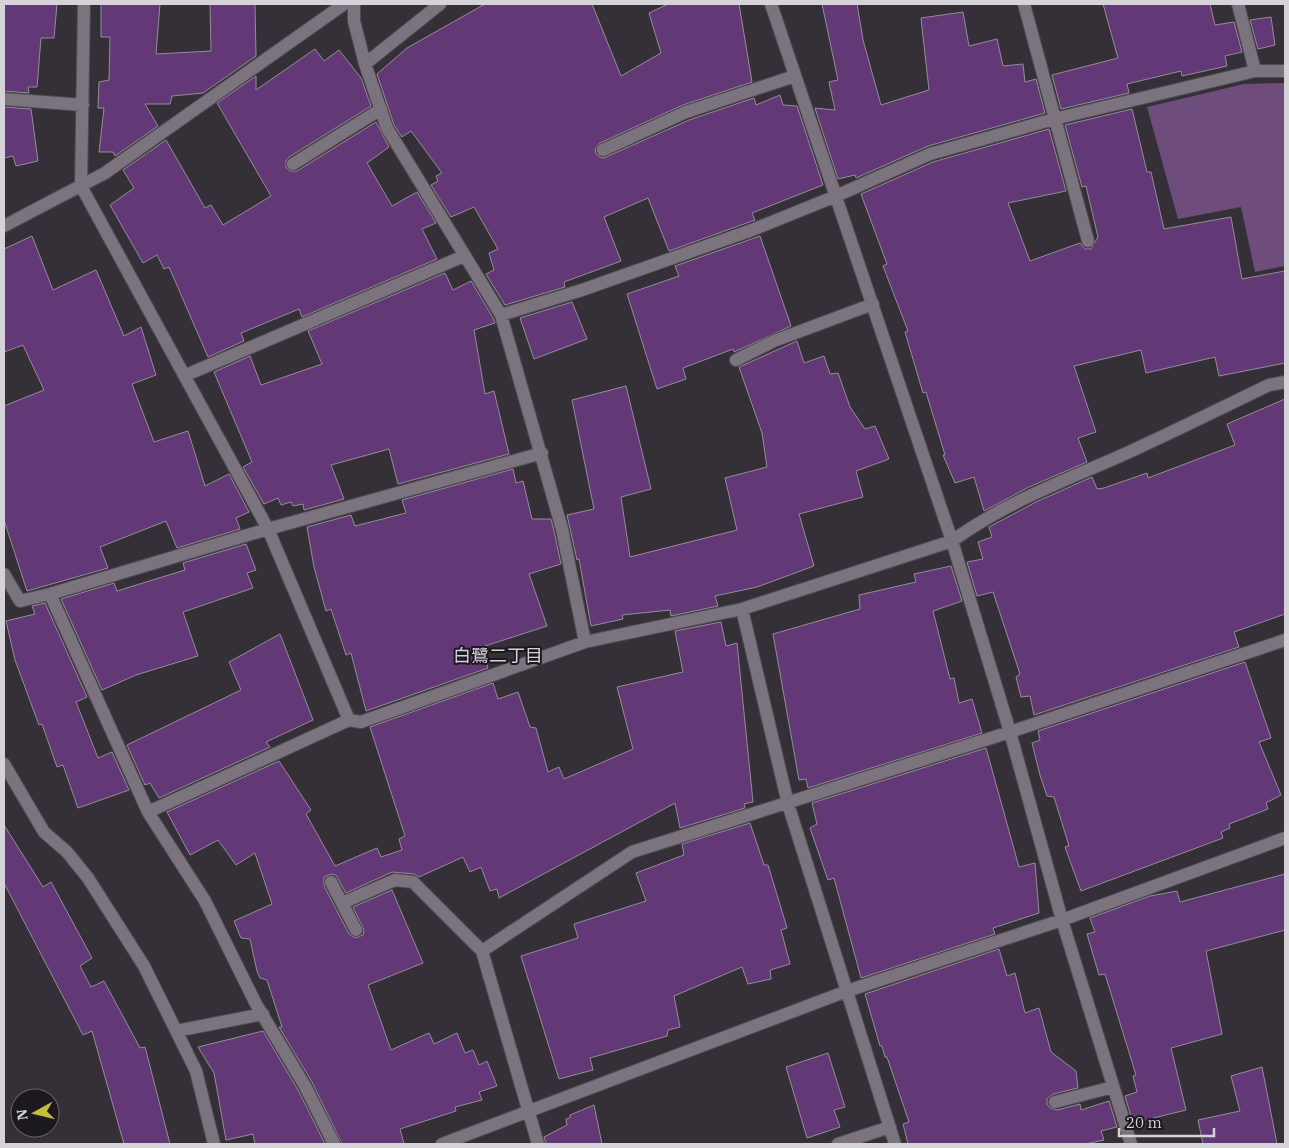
<svg xmlns="http://www.w3.org/2000/svg" width="1289" height="1148" font-family="'IBM Plex Serif','Noto Sans JP',serif">
	<style>
		.green { fill: #6e4d7d }
		.building { fill: #633876; stroke: #948d98 }
		.lines { fill: none; stroke-linecap: round; stroke-linejoin: round }
		.minor-casing { stroke: #514c53; stroke-width: 14 }
		.minor { stroke: #7b747e; stroke-width: 12 }
		.labels { text-anchor: middle; dominant-baseline: central; stroke-width: 4; stroke-linejoin: round; paint-order: stroke }
		.neighbourhood-label { font-size: 18px; fill: #d6d3d8; stroke: #1b191d }
	</style>
	<rect width="100%" height="100%" fill="#353038"/>
	<path class="green" d="M1285,83V266L1255,272L1241,207L1178,219L1147,107L1244,84Z"/>
	<path class="building" d="M4,4H57L54,38H41L37,87H28L29,93L4,91Z
		M101,4H160L156,54L211,51L210,4H255L256,56L203,93L172,96L170,104H145L158,126L115,156L113,152H99L104,108H98L99,82L109,80L110,37H101Z
		M485,4H592L621,76L661,53L649,13L668,4H739L752,82L683,105L600,143L595,149L596,154L602,158L606,157L689,120L754,98L756,105L780,95L783,105L797,106L823,185L752,213L755,220L669,251L648,198L604,217L621,261L564,282L565,287L505,305L486,274L494,270L489,253L498,249L474,207L451,217L431,185L438,181L436,176L442,173L411,131L402,137L394,125L377,74L407,48Z
		M822,4H857L863,40L881,105L929,90L921,18L963,12L969,46L997,39L1003,66L1023,64L1025,82L1036,79L1045,113L928,146L856,178L855,175L838,179L815,108L835,110L829,82L838,80Z
		M1103,4H1210L1215,25L1234,22L1242,52L1225,56L1227,66L1182,76L1181,71L1127,84L1129,93L1061,109L1052,75L1118,58Z
		M1271,17L1275,45L1258,49L1250,20Z
		M315,49L324,61L339,50L361,78L371,106L289,157L286,161V168L290,171H297L376,122L389,147L367,163L392,206L417,192L436,223L422,229L437,259L302,317L299,309L241,333L244,341L208,357L169,267L164,269L157,255L143,263L110,205L134,188L123,170L166,140L205,208L211,205L223,225L271,196L217,103L256,76V90Z
		M4,107L31,109L38,161L16,166L13,156L4,158Z
		M1132,109L1147,172H1151L1164,229L1231,217L1242,279L1285,271V363L1219,376L1215,357L1146,373L1141,350L1074,366L1096,432L1078,438L1087,462L1029,487L984,511L974,477L955,483L943,455H945L926,392L923,393L905,332L908,331L883,266L887,264L861,194L933,162L1049,129L1066,191L1008,203L1030,261L1080,243L1085,249H1091L1098,237L1086,186L1082,187L1065,125Z
		M32,236L53,290L96,270L124,336L141,327L156,375L132,384L154,442L188,431L205,486L229,474L249,512L236,518L240,529L177,548L166,521L100,547L108,568L27,591L4,520V406L44,390L23,345L4,352V249Z
		M760,236L791,326L734,352L733,349L683,368L686,379L657,389L627,294L679,276L675,266Z
		M445,273L453,290L471,281L493,318L495,323L474,330L485,394L494,391L509,454L398,484L389,449L331,465L344,499L304,510L303,504L293,506L291,502L281,505L278,498L264,504L243,467L252,462L214,372L250,356L261,385L322,364L308,331Z
		M572,302L587,339L534,359L520,318Z
		M797,341L804,363L824,356L830,374L838,373L850,407L865,429L875,426L889,459L856,471L863,497L799,514L814,566L757,587L715,596L718,606L671,616L670,610L622,615L623,619L591,626L579,559L577,560L567,515L594,509L572,400L626,386L651,489L621,497L630,557L737,530L725,478L767,467L762,433L739,367Z
		M1285,399V614L1234,632L1239,647L1034,715L1030,696L1021,697L1016,677L1020,674L993,592L977,596L967,562L983,559L978,542L992,537L989,527L1036,502L1092,477L1097,489L1104,488L1147,473L1148,478L1235,445L1227,424Z
		M513,469L516,483L523,481L532,519H551L554,531L561,564L529,574L547,626L482,647L488,668L366,711L351,653L346,655L331,609L326,611L314,567L307,527L351,515L355,526L406,513L402,500Z
		M246,544L256,570L247,573L253,588L183,612L198,656L136,675L102,690L61,599L114,583L117,591L185,570L183,563Z
		M951,566L962,601L933,611L950,679L954,678L959,703L972,699L982,733L808,788L806,779L799,780L773,634L860,609L859,595L916,582L914,574Z
		M45,603L87,697L76,702L98,758L112,752L129,790L78,808L63,765L57,767L42,724L39,725L15,660L6,621L35,614L32,606Z
		M721,622L726,646L737,643L753,802L744,804L745,808L680,828L675,803L499,898L497,889L490,891L481,867L470,872L463,857L419,877L414,874L392,872L346,893L336,875L331,874L324,877V886L349,934L355,938L363,935L364,930L353,907L392,890L423,963L368,985L391,1050L429,1033L434,1044L457,1033L465,1053L473,1050L479,1065L487,1061L497,1086L479,1092L482,1100L455,1107L456,1111L400,1129L404,1144H342L312,1082L279,1027H282L267,980L260,978L257,971L250,939L241,938L234,921L272,904L255,853L236,865L218,840L190,855L167,812L279,761L311,810L306,814L335,866L377,848L381,857L402,850L399,839L405,836L370,727L493,683L498,699L518,692L530,727L536,728L548,772L559,767L564,779L633,749L617,687L683,672L675,631Z
		M280,634L313,720L266,742L270,747L159,798L150,783L145,785L127,745L241,690L229,662Z
		M1245,662L1271,738L1259,742L1281,795L1266,803L1268,809L1229,824L1230,828L1221,832L1223,838L1081,891L1065,847L1069,846L1054,797L1047,796L1040,775L1032,743L1040,740L1038,731Z
		M986,748L1019,867L1035,863L1039,913L993,928L995,934L861,978L834,878L828,880L810,828L817,824L812,803Z
		M750,823L764,865H768L787,928L781,930L790,964L770,970L771,979L748,984L742,967L674,996L680,1027L668,1030L667,1036L590,1058L593,1070L559,1079L521,956L578,938L574,924L646,901L636,873L684,855L682,844Z
		M4,825L43,887L51,882L92,958L80,966L91,987L104,981L140,1048L145,1047L170,1144H124L92,1031L83,1035L4,883Z
		M1285,874V930L1206,951L1222,1034L1171,1048L1186,1110L1133,1123L1125,1096L1137,1092L1133,1076L1136,1075L1105,974L1099,975L1087,934L1095,932L1090,918L1150,896L1177,891L1180,902Z
		M999,949L1007,976L1015,973L1025,1013L1039,1008L1051,1052L1076,1071L1078,1088L1053,1094L1047,1099V1104L1050,1108L1057,1110L1080,1104L1081,1110L1109,1101L1117,1127L1101,1131L1104,1140L1085,1144H908L903,1124L909,1122L887,1057H885L882,1046H880L865,994Z
		M263,1031L298,1090L325,1144H255L253,1134L226,1140L214,1073L198,1047Z
		M828,1053L845,1107L834,1110L840,1127L807,1138L786,1067Z
		M1262,1067L1277,1144H1203L1198,1120L1240,1111L1231,1076Z
		M594,1105L602,1144H546L544,1137L567,1125L566,1119L570,1118V1115Z"/>
	<g class="lines">
		<defs>
			<path id="minor" d="M84,4L81,186L268,529L349,720L361,722L585,642L742,609L952,541C1003,504 1061,482 1118,457C1169,434 1219,409 1269,385L1285,382
				M354,4V21L365,64L440,4
				M771,4L952,541L1010,732L1062,920L1131,1144
				M1024,4L1088,241
				M1238,4L1255,71
				M365,64L387,128L501,315L562,529L585,642
				M4,99L83,105
				M603,150L686,112L795,76
				M293,164L381,109
				M4,226L105,173L344,4
				M501,315L582,290L752,230L836,196L930,154L1054,119L1255,71H1285
				M736,360L774,341L873,304
				M186,375L464,256
				M4,574L20,601L50,594L268,529L542,453
				M50,594L148,812L205,901L256,1004L305,1086L334,1144
				M742,609L788,804L895,1144
				M4,764L44,832L67,852L88,878L144,966L196,1071L214,1144
				M148,812L349,720
				M331,882L356,930
				M342,903L395,880L413,882L482,951
				M176,1031L263,1014
				M1055,1102L1113,1087
				M442,1144L847,991L1062,920L1285,838
				M538,1144L482,951L632,852L1010,732L1285,640
				M838,1144L890,1127"/>
		</defs>
		<use href="#minor" class="minor-casing"/>
		<use href="#minor" class="minor"/>
	</g>
	<g class="labels">
		<g class="neighbourhood-label">
			<text x="498" y="655">白鷺二丁目</text>
		</g>
	</g>
	<rect width="1289" height="1148" fill="none" stroke="#d6d3d8" stroke-width="10"/>
	<g transform="translate(35 1113) rotate(262)"><circle r="24" fill="#1b191d" stroke="#666368"/>
	<path d="M0-4L9 19L0 12L-9 19Z" fill="#c6bc3c"/>
	<text y="-8" font-size="14" font-weight="bold" text-anchor="middle" fill="#d6d3d8">N</text>
	</g>
	<path d="M1119 1128v8h95v-8" fill="none" stroke="#d6d3d8" stroke-width="2.5"/>
	<text x="1126" y="1128" font-size="15" fill="#d6d3d8" stroke="#1b191d" stroke-width="4" paint-order="stroke">20 m</text>
</svg>
